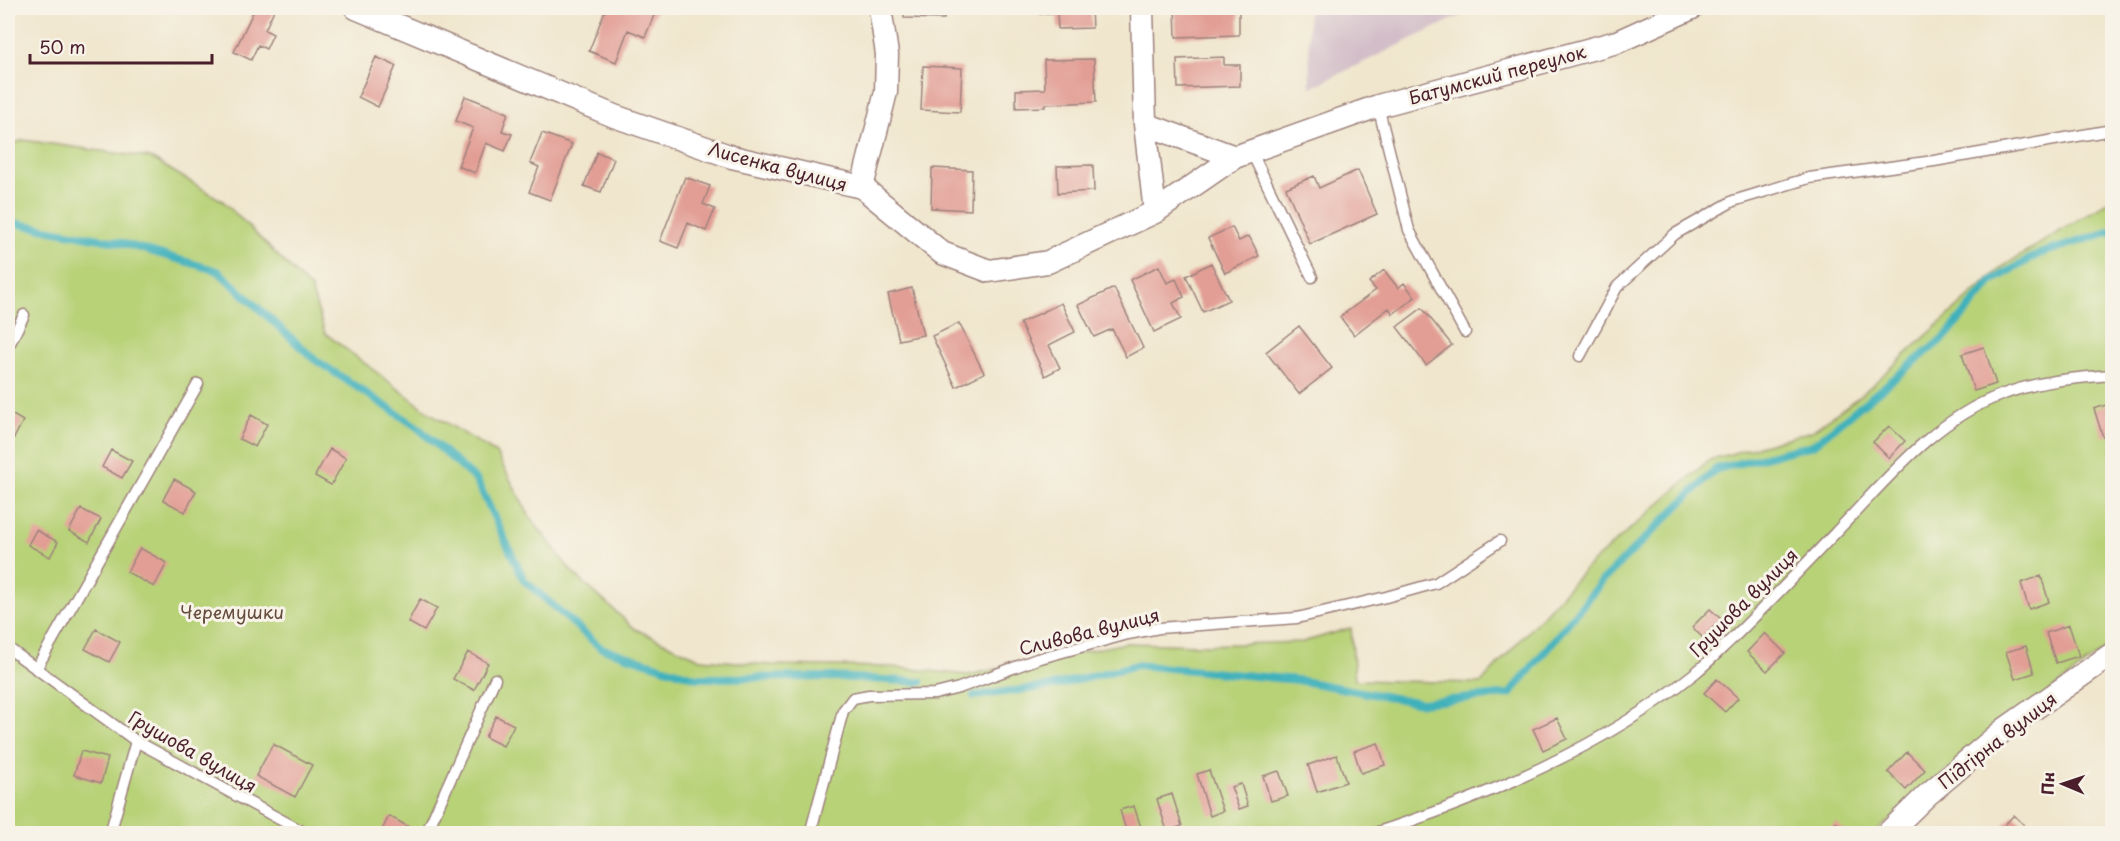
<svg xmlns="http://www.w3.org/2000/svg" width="2120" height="841" font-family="'Playpen Sans',sans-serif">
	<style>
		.industrial { fill: #d2bdc8 }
		.green { fill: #b8d278; stroke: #817852; stroke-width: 1.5 }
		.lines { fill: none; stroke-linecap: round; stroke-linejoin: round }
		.stream { stroke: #41b1bb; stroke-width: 8 }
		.building { fill: #e29e95 }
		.service-casing { stroke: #9d827c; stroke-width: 13 }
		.minor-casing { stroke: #9d827c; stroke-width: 25 }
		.service { stroke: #fff; stroke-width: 10 }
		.minor { stroke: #fff; stroke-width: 22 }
		.labels { text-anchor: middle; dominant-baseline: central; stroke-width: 6; stroke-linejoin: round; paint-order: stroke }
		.street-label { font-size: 18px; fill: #4a1f2b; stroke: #f7f3e8 }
		.park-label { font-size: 18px; fill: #664c3e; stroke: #f7f3e8 }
	</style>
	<rect width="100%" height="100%" fill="#f7f3e8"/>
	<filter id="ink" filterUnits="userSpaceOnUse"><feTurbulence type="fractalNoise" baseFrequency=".0167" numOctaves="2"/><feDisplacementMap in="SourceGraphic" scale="12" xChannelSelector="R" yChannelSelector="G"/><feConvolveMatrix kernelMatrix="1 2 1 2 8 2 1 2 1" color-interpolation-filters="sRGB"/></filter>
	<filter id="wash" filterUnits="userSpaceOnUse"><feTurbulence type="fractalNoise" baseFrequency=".008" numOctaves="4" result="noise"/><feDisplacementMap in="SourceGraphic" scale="24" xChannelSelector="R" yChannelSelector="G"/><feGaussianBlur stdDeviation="1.35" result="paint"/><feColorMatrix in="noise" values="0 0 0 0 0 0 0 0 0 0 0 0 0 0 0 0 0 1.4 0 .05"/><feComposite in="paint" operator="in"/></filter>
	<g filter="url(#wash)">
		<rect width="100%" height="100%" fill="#f0e6cd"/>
		<path class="industrial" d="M1308,8H1476L1310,88Z"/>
		<path class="green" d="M23,140L151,158L223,201L311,289L325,333L430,413L496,453L530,517L572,572L635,629L701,659L771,665L892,667L968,675L1126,643L1200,645L1303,642L1351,628L1355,680L1481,683L1587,567L1709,460L1812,431L1860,396L2002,267L2112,199V644L1924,788L1875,833L8,834V146Z"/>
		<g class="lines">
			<path class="stream" d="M8,222L122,243L218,271L314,359L416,426L477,481L524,580L601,648L697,678L833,677L921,682
				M974,696L1053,686L1137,665L1297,680L1421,703L1510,694L1603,580L1716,469L1813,445L1946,336L1992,281L2039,254L2112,231"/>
		</g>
		<g id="blocks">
			<path class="building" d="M255,8H269L274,10L265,30L273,34L266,49L258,45L251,60L234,52Z
				M606,8H657L645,37L628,30L616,62L589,51Z
				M904,8H945L944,19L904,18Z
				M1039,8H1091L1092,28L1058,29L1057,13L1040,14Z
				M1175,8H1239V35L1176,37Z
				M376,57L396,66L378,107L358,97Z
				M1224,57V65H1240V86L1178,88L1177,59Z
				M1094,59L1096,102L1045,104V107L1016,108V90L1045,89L1044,60Z
				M923,66L962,68L960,112L921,110Z
				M465,96L508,113L502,131L512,134L505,151L486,143L475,173L458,166L473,128L456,121Z
				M542,133L572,144L550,200L529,192L539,167L530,163Z
				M597,152L614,159L601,192L584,186Z
				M1093,165L1094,191L1058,193L1057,166Z
				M932,168L972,170L971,210L931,208Z
				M1358,170L1377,214L1310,244L1286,188L1314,176L1319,188Z
				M685,177L710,186L703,204L715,209L706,231L688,223L678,248L660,241Z
				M1232,227L1239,241L1249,236L1259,256L1225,273L1208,238Z
				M1211,263L1229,300L1203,312L1186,276Z
				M1159,266L1167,283L1176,279L1184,297L1173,303L1181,319L1154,332L1130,280Z
				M1384,270L1398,288L1404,283L1415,297L1393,314L1389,308L1354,335L1340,317L1376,290L1369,282Z
				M912,288L923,335L899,340L888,294Z
				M1114,288L1143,348L1126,357L1112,329L1094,337L1078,305Z
				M1061,303L1075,332L1049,345L1060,368L1045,376L1020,323Z
				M1422,308L1452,345L1426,365L1397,327Z
				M959,323L984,373L956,387L932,336Z
				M1299,326L1332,368L1299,394L1266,352Z
				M1984,347L1996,384L1974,391L1962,354Z
				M2112,403V434L2103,437L2094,409Z
				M8,412L23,421L14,438L8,435Z
				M251,415L267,424L255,447L239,439Z
				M1889,426L1905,441L1889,458L1873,442Z
				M330,449L346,458L331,485L315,476Z
				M111,450L132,461L122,478L102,467Z
				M174,479L196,491L185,512L163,500Z
				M81,509L101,519L89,542L69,531Z
				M36,530L58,542L50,557L28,545Z
				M140,548L167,563L154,587L127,572Z
				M2041,576L2049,602L2029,609L2021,583Z
				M420,599L437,608L424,631L408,622Z
				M1710,609L1721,619L1703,638L1692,627Z
				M2069,625L2079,656L2056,663L2046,633Z
				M96,629L120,642L109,662L85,649Z
				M1765,633L1785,653L1767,671L1747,652Z
				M2026,646L2034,673L2015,679L2006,652Z
				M468,652L488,663L474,690L453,679Z
				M1717,679L1738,698L1725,712L1704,693Z
				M496,716L514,725L503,746L485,737Z
				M1557,718L1567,739L1543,750L1533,729Z
				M1378,743L1385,765L1361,773L1354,751Z
				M273,744L312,765L295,797L256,776Z
				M81,751L108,758L101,783L74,775Z
				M1907,752L1925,770L1906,790L1888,772Z
				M1337,755L1346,782L1317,792L1308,765Z
				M1209,770L1223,811L1210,816L1197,774Z
				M1279,771L1288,796L1271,801L1263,776Z
				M1241,784L1248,806L1239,809L1231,787Z
				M1172,794L1182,826L1167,831L1157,799Z
				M1134,806L1143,834H1127L1120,810Z
				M2014,815L2033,834H1996Z
				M389,816L409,827L406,834H380Z
				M1836,822L1848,834H1825Z"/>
		</g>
	</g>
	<g filter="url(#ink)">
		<use href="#blocks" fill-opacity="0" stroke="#9d827c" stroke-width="1.5"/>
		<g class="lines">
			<defs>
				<path id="service" d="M1378,106L1409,230L1465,332
					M1251,151L1312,277
					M8,347L24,315
					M1580,356L1617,287L1675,234L1733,201L1809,178L1934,161L2112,130
					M8,648L136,741L307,834
					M36,669L198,384
					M110,834L136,741
					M426,834L495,679
					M810,834L843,711L853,698L869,695L935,694L959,688L1037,659L1128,634L1159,628L1297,618L1386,597L1436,583L1500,541
					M1372,834C1486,797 1602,748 1695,673C1709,662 1722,648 1735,636C1777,595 1817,552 1858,509C1900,464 1942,417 2001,395C2037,381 2075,378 2112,375"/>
				<path id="minor" d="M356,8L614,116L732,157L862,187L942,253L989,271L1048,262L1155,212L1235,157L1378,106L1617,42L1692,8
					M1142,8L1145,124L1155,212
					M1145,124L1235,157
					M862,187L886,92L887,54L880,8
					M1887,834L1926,796L2005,729L2112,654"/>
			</defs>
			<use href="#service" class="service-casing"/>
			<use href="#minor" class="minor-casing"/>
			<use href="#service" class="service"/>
			<use href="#minor" class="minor"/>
		</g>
	</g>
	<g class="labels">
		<g class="street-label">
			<text transform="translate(1497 74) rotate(-15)">Батумский переулок</text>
			<text transform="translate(778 166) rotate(15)">Лисенка вулиця</text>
			<text transform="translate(1743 602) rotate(-45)">Грушова вулиця</text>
			<text transform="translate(1089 631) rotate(-14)">Сливова вулиця</text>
			<text transform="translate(1997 740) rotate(-38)">Підгірна вулиця</text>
			<text transform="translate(193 751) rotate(30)">Грушова вулиця</text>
		</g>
		<g class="park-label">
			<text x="232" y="611">Черемушки</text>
		</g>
	</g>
	<rect width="2120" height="841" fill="none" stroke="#f7f3e8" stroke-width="30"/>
	<g transform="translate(2063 784) rotate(272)" stroke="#f7f3e8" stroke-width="4.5" paint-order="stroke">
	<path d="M0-4.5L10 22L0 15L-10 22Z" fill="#4a1f2b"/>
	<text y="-9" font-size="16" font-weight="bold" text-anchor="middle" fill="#4a1f2b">Пн</text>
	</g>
	<path d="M30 54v9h182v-9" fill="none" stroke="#4a1f2b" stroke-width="3"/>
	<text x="39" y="54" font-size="18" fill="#4a1f2b" stroke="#f7f3e8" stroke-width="4.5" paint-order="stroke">50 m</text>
</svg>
